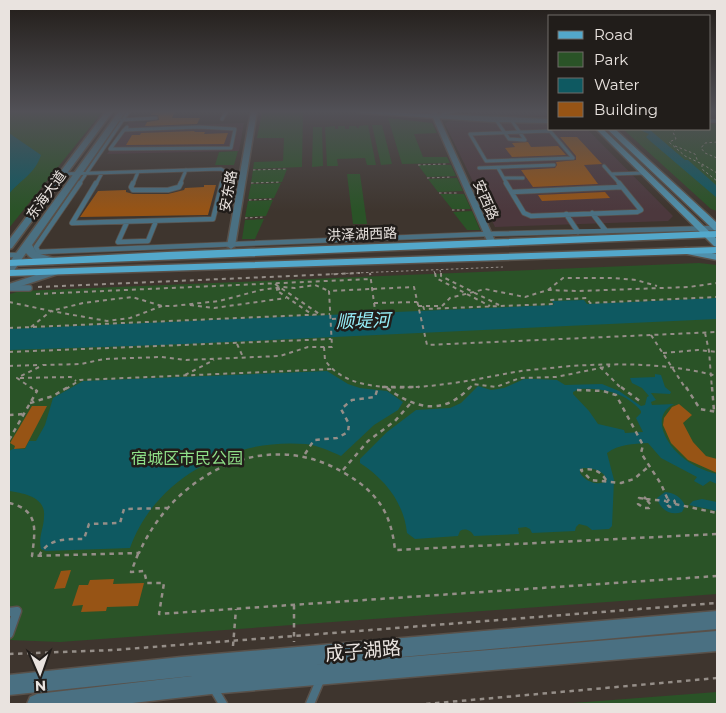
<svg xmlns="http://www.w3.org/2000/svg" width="726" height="713" font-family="Montserrat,'Noto Sans SC',sans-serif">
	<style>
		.commercial { fill: #4c383d }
		.green { fill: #2a5327 }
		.water { fill: #0e5961; fill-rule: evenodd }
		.building { fill: #975415 }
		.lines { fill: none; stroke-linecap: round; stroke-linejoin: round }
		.service-far3-casing { stroke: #59514a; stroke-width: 4.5 }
		.service-far2-casing { stroke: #59514a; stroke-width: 6 }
		.service-far1-casing { stroke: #59514a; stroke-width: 8 }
		.service-casing { stroke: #59514a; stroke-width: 11 }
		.minor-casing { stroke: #59514a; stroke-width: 3 }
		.tertiary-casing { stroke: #59514a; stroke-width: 3 }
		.secondary-casing { stroke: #59514a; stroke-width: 3 }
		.primary-casing { stroke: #59514a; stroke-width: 3 }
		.path-far2 { stroke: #958e88; stroke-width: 1; stroke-dasharray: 2.5 2.5; stroke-linecap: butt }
		.path-far1 { stroke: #958e88; stroke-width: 2; stroke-dasharray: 4 4; stroke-linecap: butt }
		.path { stroke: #958e88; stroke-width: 2.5; stroke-dasharray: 4.5 4.5; stroke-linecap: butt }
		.service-far3 { stroke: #4a7082; stroke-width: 3 }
		.service-far2 { stroke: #4a7082; stroke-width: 4.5 }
		.service-far1 { stroke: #4a7082; stroke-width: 5.5 }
		.service { stroke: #4a7082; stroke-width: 8 }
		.minor { fill: #4a7082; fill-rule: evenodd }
		.tertiary { fill: #4a7082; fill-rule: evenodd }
		.secondary { fill: #5090ab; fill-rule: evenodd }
		.primary { fill: #53a8cb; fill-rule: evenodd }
		.labels { text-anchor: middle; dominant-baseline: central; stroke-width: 5; stroke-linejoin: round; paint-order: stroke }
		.far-street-label { font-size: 14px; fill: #e9e3df; stroke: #211d1a }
		.park-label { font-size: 16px; fill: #8fe088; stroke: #211d1a }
		.water-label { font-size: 18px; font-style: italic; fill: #97f0fb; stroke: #211d1a }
		.near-street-label { font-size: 19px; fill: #e9e3df; stroke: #211d1a }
	</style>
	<rect width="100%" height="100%" fill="#3e352e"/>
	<path class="commercial" d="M437,111H550V117L495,115Z
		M449,121L550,124V129H587L673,216L668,221L495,227L445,124Z
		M129,122L181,125L244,123L239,151L107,154Z"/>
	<path class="green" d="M9,111H103L9,228Z
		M303,111L302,167L253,169L254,162L283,161L284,138H257L262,112Z
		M388,118L432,123L437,133L414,134L423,157H447L450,163L402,164Z
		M710,124H717V211L711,209L623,129H710Z
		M368,125L376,165H367L365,158L337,159L338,166H327L325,127L335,126V129H338V126H345V129H349V126H356L357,128H359V126Z
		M372,125H382L392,164L381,165Z
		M313,127H322L323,166L312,167Z
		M238,151L234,165H215L219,152Z
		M418,165H451L456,176L427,177Z
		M287,169L282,182L251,183L253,170Z
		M347,174H360L367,224H353Z
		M457,178L463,191L438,192L428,179Z
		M281,183L274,198L248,199L251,184Z
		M440,194H464L471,209H452Z
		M273,200L266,216L245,217L248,201Z
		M472,211L480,230H467L453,212Z
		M264,219L255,239H242L245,220Z
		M699,263L717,265V594L60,642L9,640L10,294L20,291Z
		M717,692V704H560Z"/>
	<path class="water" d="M638,129H649L685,160H688L717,186V198L649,140L646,137L649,134Z
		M9,133L41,155C35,174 20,180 9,194Z
		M717,298V319L163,345L9,350V329L554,305L552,301L584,300L587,304Z
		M327,371L348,384L360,388L387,391L403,402L398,410L374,425L341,456C330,451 317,445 305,444C231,438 155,478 130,548L46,551L41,549C38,537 44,528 44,516C46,497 23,493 9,491V451L13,449H25L29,441H36L45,425L53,398L83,381Z
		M655,374L661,375L665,387L671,392L670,394L651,393L656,400L651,402L652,405L674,404C650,416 666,444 681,456C691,465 704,471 717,474V484L710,481L703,486L694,481L697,477L661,458L648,443C633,444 619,444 607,453L614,480L612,526L609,529L592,530L587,526L579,524L576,527L575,531L532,533L530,529L526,527L518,528L519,534L474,536C471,530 465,528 460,531L458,536L415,539L407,533C404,503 385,479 360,463V459L387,432L416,410L450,408L461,403L478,386L491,390L504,388L524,379H536L557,380L565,385L602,384L619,391L641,406L645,405L647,397L649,396L642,388L632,383L630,378L655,377ZM579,389C602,388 625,392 641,411V413L636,418L643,432L625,433L624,430L598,424L589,411L573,394V392ZM584,468C594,468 605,471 607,481C597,486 586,482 580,473V469Z
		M665,492C674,493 682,497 685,506L682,512C671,516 660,510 657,498Z
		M702,499L717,502V511L689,505L693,501Z"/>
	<path class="building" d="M153,111H175L172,118H200L197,124L145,126L147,122L159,120L158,115H151Z
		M195,131L194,132H205L204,134L228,133L224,144L126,145L132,135H140L141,133Z
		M560,137H577L602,164L584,165L598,184L533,187L521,170L555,168L557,165L556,162L576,160V156Z
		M528,142L531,147L558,146L566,155L512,157L505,148L515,147L512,143Z
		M204,185H216L208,215L80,217L98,191L126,190V192L133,194H168L184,190L185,188L204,187Z
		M605,192L610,198L542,201L538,195Z
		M679,404L692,415L683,423L693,442L706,456L717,459V473L688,460L671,443L663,425L664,418L672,407Z
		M32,406H47L25,448L14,449L15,446L10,443Z
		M71,570L65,588L54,589L61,571Z
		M114,579L113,584L144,583L138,606L107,607L106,611L81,612L83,605L72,606L79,585H88L90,580Z"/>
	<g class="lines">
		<defs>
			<path id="service-far3" d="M443,114L454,111
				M222,119L227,111
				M121,120L156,118
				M496,120L509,139L525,140L512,121
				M710,121H717
				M199,127L235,129L231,148L110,149L124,130Z
				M124,130L127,127
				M550,131L573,158L486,161L470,134Z
				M604,166L611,174
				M479,168L554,165
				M498,168L507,184
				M63,174L221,169L225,171L222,184
				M505,178H523
				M79,184L129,111
				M96,184L102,173
				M133,184L138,172
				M180,184L186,170
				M620,184L611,174L645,173"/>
			<path id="service-far2" d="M80,183L36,247L38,252L488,234L717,228
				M96,183L72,223L213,219L222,183
				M133,183L131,187L133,190H168L179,187L181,183
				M506,183L524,213L531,216L637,212L641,210L619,183
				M512,192L622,187
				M592,213L606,231
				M566,214L578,232
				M127,222L118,242L148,241L156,221
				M9,255H20"/>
			<path id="service-far1" d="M9,288H29"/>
			<path id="service" d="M9,612L17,611L9,634
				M214,689L223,704
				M310,704L321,678"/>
			<path id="minor" d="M251,111H257L235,246L231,249L227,246Z
				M430,111H436L496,243L495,245H489L488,243Z"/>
			<path id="tertiary" d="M106,111H113L12,248L9,249V240Z
				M119,111H126L32,245L37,253L57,259L58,261L53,264C43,263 33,262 26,253L13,272L9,273V263Z
				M358,111L550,119V123L493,122L361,113Z
				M54,269L59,272L58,274L9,290V284Z
				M717,611V629L311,665L717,631V651L211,694L124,704H27L30,697L37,694L192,676L9,695V675L181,657Z"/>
			<path id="secondary" d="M596,129H603L717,239V247L714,246Z
				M607,129H615L717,223V231L714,230Z
				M686,248L717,254V260L682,253V249Z"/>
			<path id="primary" d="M717,231V237L9,266V260L167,252Z
				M717,247V253L9,276V270Z"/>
		</defs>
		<use href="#service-far3" class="service-far3-casing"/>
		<use href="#service-far2" class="service-far2-casing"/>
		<use href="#service-far1" class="service-far1-casing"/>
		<use href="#service" class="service-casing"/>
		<use href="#minor" class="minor-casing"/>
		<use href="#tertiary" class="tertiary-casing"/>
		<use href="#secondary" class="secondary-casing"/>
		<use href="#primary" class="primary-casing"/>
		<path class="path-far2" d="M676,129L673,132L676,139L669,142L685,156L702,164V169L717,181
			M717,142L705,143L701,148L705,153L717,158
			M675,146L695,154L698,162
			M702,164L717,173
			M418,165L446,164
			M253,170L288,169
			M427,178L452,177
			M251,183L281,182
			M439,193H459
			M249,200L274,199
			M452,210H467
			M245,218L265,217
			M440,270L441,274
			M434,271L435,274
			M331,274L503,267"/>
		<path class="path-far1" d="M435,273L436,278L490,306
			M441,273V276L499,305
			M275,284L321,315
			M38,287L360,273
			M280,289L276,290L313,315
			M548,290L563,278H614L636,280L657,286
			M36,294L371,279
			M9,302L51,311L83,303L132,297L162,306H173L219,301L261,290L282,287L295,288L315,285L329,291
			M374,303L417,302
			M190,305L214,308L286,298
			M418,306H442L450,298L485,289L525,297L548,290L579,291L689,287L717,283
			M423,306L424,309L552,304L550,300L587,298L590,303L717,297
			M332,319L359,318L375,310L370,273
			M31,327L51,311L107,321L130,318L162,306
			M9,328L330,314
			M705,333L709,351L712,389
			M651,335L686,389
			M237,344L243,357
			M324,347L325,360C356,409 474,379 521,371C537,369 553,368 570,366C620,363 668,363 717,376
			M9,352L331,339
			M663,353L698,350L717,352
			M9,366L40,365
			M600,367L622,389
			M185,375L214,360
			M20,378L71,377L76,381
			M33,389L17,378L43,365L81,364L104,359L161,357L186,360L280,356L308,347H332L329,291L414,287L427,345L717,332
			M66,389L80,380L333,369
			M469,389L473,384L496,387L520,378L556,377L610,366"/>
		<path class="path" d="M382,387H419
			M621,387L641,402
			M686,387L700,409L717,412
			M712,387L714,411
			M387,388C415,409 444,416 470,387
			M577,390L603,391L616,395L643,445L641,453L661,484L668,500
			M30,403L53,396L68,387
			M9,415L24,414
			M9,440L37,391L31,387
			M305,454L314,440L337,438L348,432L349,424L341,409L352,400L375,397L378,387
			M343,470L368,441L395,421L410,404
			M606,480C600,470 592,468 581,470L591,480L621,483L634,479L648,467
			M644,497L646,499
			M639,498L646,499L651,505L649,508H644L638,504Z
			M667 503a4 4 0 1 1 8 0a4 4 0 1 1-8 0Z
			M646,499L666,501
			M9,503C40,510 35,531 32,556L139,553C174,474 266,425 346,474C378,493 391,513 395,550L717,534
			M675,504L717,513
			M138,554L131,572L144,571L147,583H164L159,614L717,576
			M39,556C48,538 66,539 84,539L89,524L120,523L124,509L167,508
			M294,605V642
			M233,646L236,609
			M9,654L114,650L717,603
			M426,704L717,678"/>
		<use href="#service-far3" class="service-far3"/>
		<use href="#service-far2" class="service-far2"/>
		<use href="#service-far1" class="service-far1"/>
		<use href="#service" class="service"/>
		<use href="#minor" class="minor"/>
		<use href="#tertiary" class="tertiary"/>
		<use href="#secondary" class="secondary"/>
		<use href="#primary" class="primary"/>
	</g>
	<linearGradient id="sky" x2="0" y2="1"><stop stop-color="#221d19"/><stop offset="0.53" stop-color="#525157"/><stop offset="1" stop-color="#525157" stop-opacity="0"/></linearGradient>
	<rect width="726" height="211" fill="url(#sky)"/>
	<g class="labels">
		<g class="far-street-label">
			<text transform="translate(228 191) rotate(-80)">安东路</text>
			<text transform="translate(46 195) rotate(-54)">东海大道</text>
			<text transform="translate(486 200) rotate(66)">安西路</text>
			<text transform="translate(362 234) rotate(-2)">洪泽湖西路</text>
		</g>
		<g class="park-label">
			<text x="187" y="458">宿城区市民公园</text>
		</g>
		<g class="water-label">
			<text transform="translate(363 321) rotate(-2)">顺堤河</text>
		</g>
		<g class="near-street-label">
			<text transform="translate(363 651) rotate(-5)">成子湖路</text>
		</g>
	</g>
	<rect width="726" height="713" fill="none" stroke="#e9e3df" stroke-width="20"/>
	<rect x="548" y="15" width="162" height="115" fill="#211d1a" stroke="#716c69"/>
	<rect x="558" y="31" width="25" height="8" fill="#53a8cb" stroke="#716c69"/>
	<text x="594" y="40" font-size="15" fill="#e9e3df">Road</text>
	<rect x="558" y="52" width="25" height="15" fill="#2a5327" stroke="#716c69"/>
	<text x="594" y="65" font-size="15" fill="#e9e3df">Park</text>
	<rect x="558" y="78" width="25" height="15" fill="#0e5961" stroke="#716c69"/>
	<text x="594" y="90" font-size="15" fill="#e9e3df">Water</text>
	<rect x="558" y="102" width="25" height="15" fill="#975415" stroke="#716c69"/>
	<text x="594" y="115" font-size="15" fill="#e9e3df">Building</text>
	<g transform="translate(40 673) rotate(178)" stroke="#211d1a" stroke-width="4" paint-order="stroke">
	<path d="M0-4L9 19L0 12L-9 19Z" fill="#e9e3df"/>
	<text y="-8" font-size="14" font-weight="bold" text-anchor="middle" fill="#e9e3df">N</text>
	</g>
</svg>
